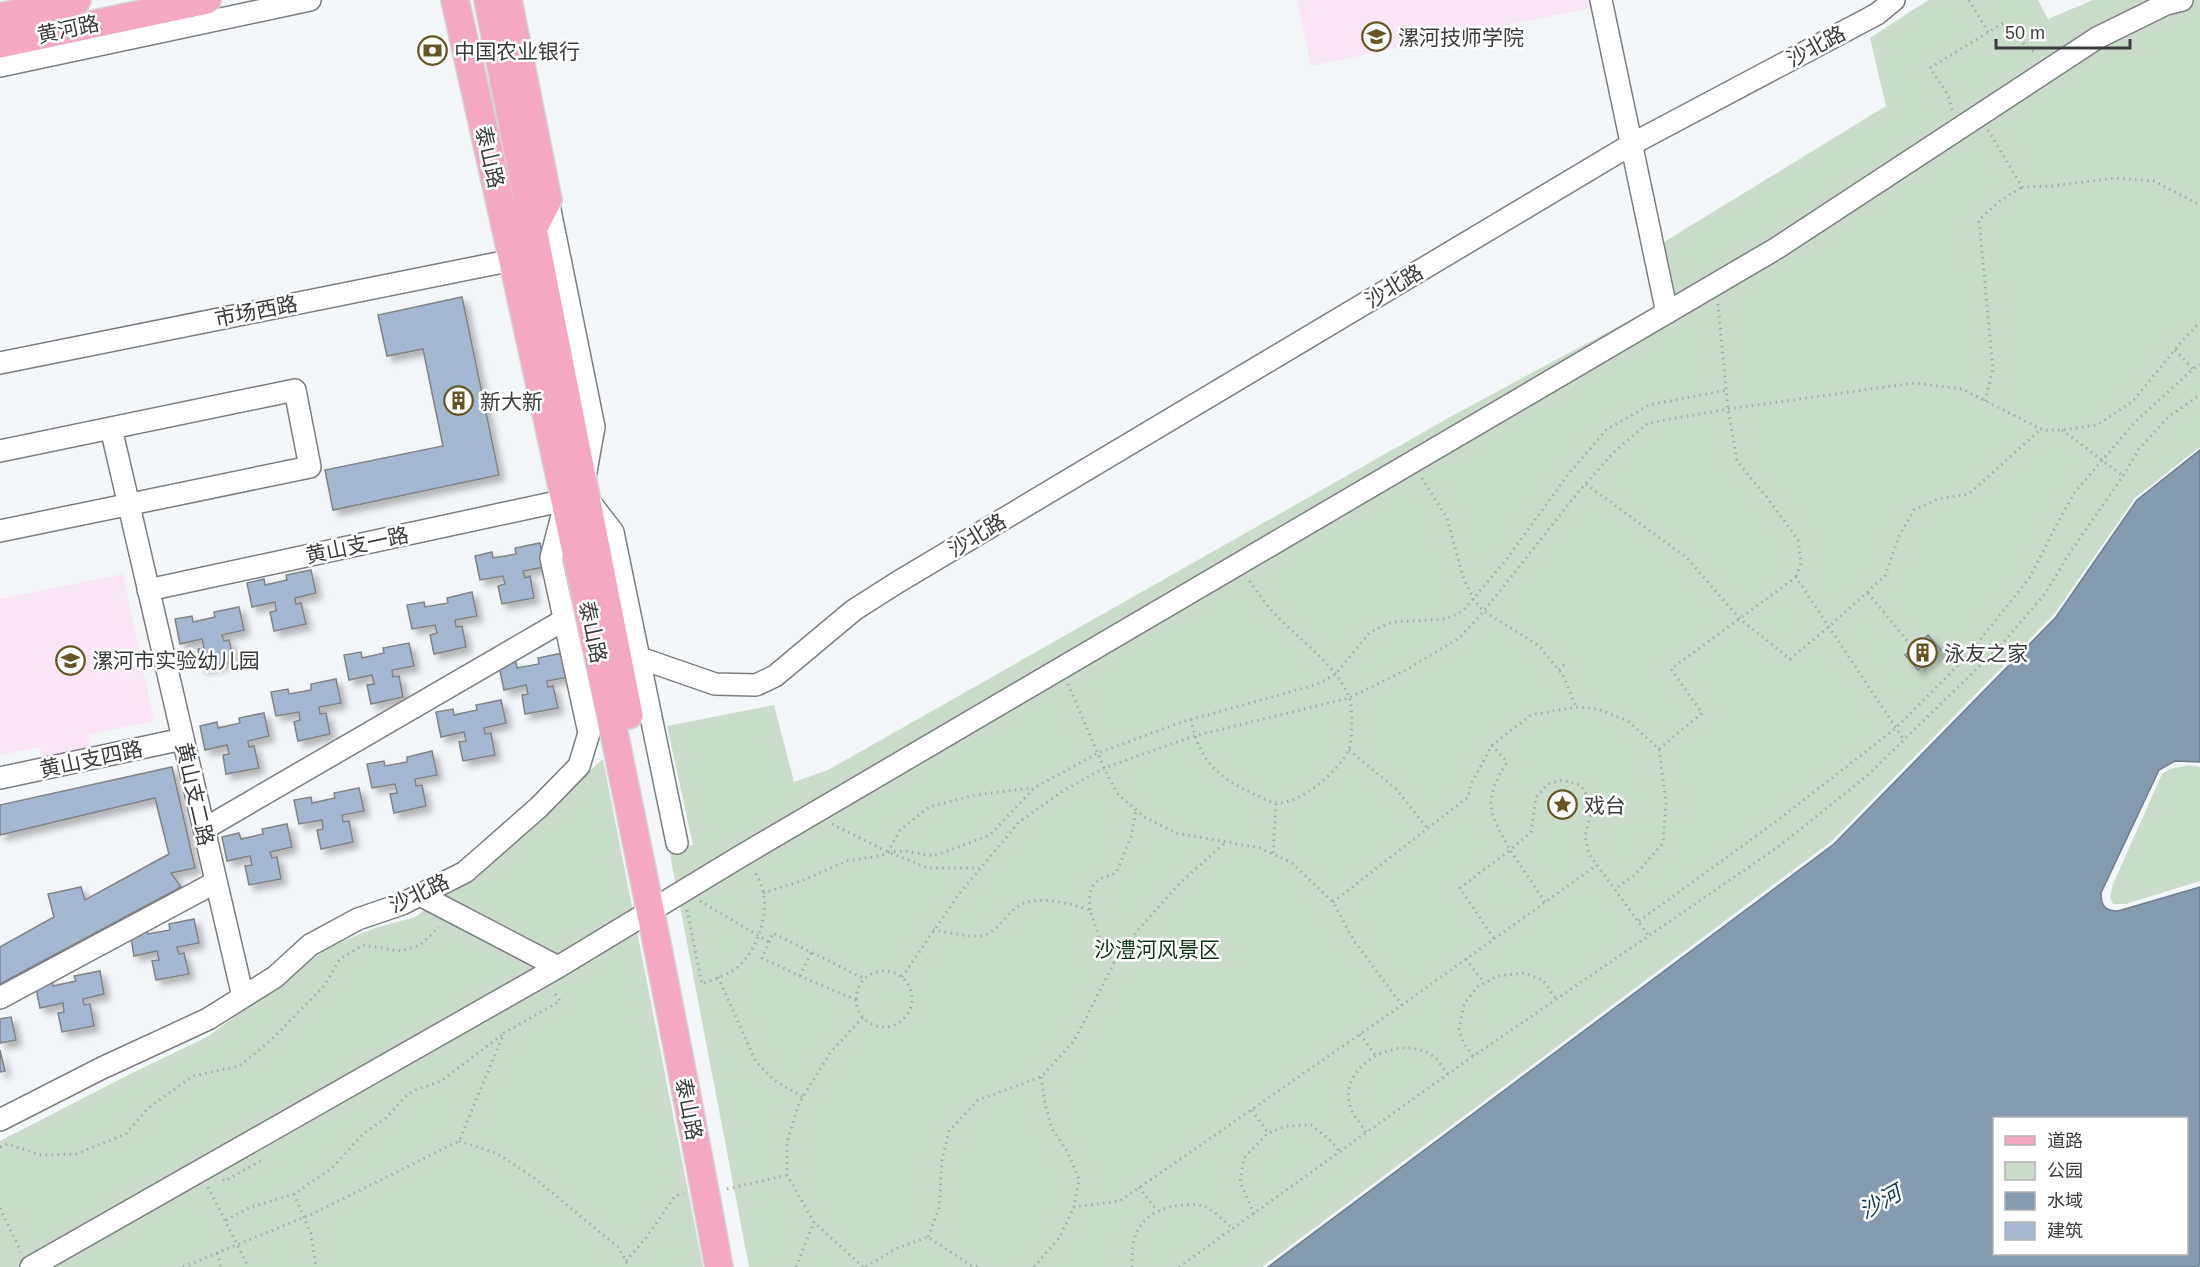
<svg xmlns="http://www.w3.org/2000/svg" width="2200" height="1267" font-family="Helvetica,'Noto Sans SC',sans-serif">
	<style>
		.education { fill: #f8e6f7 }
		.green { fill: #caddca }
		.water { fill: #849bb0; stroke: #6e7e8e; stroke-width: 1.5; fill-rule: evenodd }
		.building { fill: #a4b9d1; stroke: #818385; stroke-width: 1.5; filter: url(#shadow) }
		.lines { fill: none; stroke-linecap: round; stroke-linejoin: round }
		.minor-casing { stroke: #7c7e81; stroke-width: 24 }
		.major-casing { stroke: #d4d4d4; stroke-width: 30 }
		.path { stroke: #a6a8aa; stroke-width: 3; stroke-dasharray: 1.5 4.5; stroke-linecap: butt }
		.minor { stroke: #fff; stroke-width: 21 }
		.major { stroke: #f5a8c1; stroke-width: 27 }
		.labels { text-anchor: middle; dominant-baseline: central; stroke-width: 5; stroke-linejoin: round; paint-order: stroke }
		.street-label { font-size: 21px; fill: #3b3c3d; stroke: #fff }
		.poi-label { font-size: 21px; fill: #3b3c3d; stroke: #fff; text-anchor: start }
		.park-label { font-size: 21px; fill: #103514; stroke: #fff }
		.water-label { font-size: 22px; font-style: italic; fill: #113959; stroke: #fff }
	</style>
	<defs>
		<filter id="shadow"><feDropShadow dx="5.5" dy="5.5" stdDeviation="3" flood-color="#0004"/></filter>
	</defs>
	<rect width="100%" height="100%" fill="#f4f7f9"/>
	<path class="education" d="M1297,0H1589L1590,8L1311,66Z
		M123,574L154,721L88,735L91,752L44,762L40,747L0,755V599Z"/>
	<path class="green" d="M1928,0H2038L2048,19L2093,0H2200V447L2135,498L2055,613L1832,841L1262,1267H749L669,849L693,845L667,726L774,705L794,782L828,770L1459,412L1673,297L1664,242L1886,106L1870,38Z
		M603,759L703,1267H0V1141L130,1074L207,1037L329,947L375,928L415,917L468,878Z
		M2189,765L2200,767V881L2126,904H2113L2110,897L2113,884L2162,774L2170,769Z"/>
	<path class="water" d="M2200,450V762L2175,761L2159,770L2101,893C2101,906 2105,911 2118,911L2200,887V1265L2198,1267H1268L1834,844L2056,617L2137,500ZM1994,1118H2186V1254H1994Z"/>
	<path class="building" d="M462,297L499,475L333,510L325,470L443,446L423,349L387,356L378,315Z
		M540,543L545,567L523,571L525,578L530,576L534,598L502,604L498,586L505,584L503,576L480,580L475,556L492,552L493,558L516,554L515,548Z
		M311,570L316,593L295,598L296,604L301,603L306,624L274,631L270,612L276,611L275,602L252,607L247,583L264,579L265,585L287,580L286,575Z
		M472,592L477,616L455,620L456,627L462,626L466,647L434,654L430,635L437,633L435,625L412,629L407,605L424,602L425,607L448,603L447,598Z
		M239,607L244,630L222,635L224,641L229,640L234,661L201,668L198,649L204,648L202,639L180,644L175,619L192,616L193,622L215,617L214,612Z
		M1928,635L1941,650L1918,670L1905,655Z
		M409,643L414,666L392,670L393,677L399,676L403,697L371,704L367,685L374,684L372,675L349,680L344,655L361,652L362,658L384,653L383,648Z
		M563,653L568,677L547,681L548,687L553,686L558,708L525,714L522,695L528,694L526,685L504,690L499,666L516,662L517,668L539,664L538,658Z
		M336,679L341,703L319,707L320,714L326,713L330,734L298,741L294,722L300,720L299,712L276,716L271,692L288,689L289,694L311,690V684Z
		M501,700L506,723L484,728L485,734L491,733L495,755L463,761L459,742L466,741L464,732L441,737L436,712L453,709L454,715L477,710L476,705Z
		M264,713L269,736L248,741L249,747L254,746L259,768L226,774L223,755L229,754L227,745L205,750L200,726L217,722L218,728L240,723L239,718Z
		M432,751L437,775L415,779L416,786L422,785L426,806L394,813L390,794L397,793L395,784L372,788L367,764L384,761L385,766L407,762V757Z
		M172,767L195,868L171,873L181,887L0,984V947L54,917L48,894L81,887L85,900L169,854L155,798L0,835V805Z
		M359,788L364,811L342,815L343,822L349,821L353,842L321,849L317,830L323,829L322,820L299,824L294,800L311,797L312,803L335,798L334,793Z
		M287,824L292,847L270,852L272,858L277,857L281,879L249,885L245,866L252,865L250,856L227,861L222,837L239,833L241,839L263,834L262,829Z
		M194,919L199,943L177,947L179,954L184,953L189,974L156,980L152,961L159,960L157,951L134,956L130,932L146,928L148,934L170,930L169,924Z
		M100,971L104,994L83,999L84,1005L90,1004L94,1026L62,1032L58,1013L64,1012L63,1003L40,1008L35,984L52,980L53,986L76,981L74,976Z
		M11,1017L16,1040L0,1043V1019Z
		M0,1050L5,1071L0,1072Z"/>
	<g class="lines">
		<defs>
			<path id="minor" d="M1601,0L1667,313
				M0,66L310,0
				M548,200L594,427L585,477
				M0,363L513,260
				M111,428L243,997
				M0,451L295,390L310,467L0,531
				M589,501L613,532L677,843
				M640,658L715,684L756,685L775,676L854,610L898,582L1632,144L1877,14L1894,0
				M0,778L183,739
				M204,829L564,620
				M420,895L558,967
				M0,998L216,882
				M0,1120L102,1068L208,1019L275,977L310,945L358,919L402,904L465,872L539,807L579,766L589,733L551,558L566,500L148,590
				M31,1267L558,967L741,856L1777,248L2097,38L2166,4L2182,0"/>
			<path id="major" d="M455,0C549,421 641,843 719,1267
				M488,0L629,715
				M508,0L548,200L533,229
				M0,17L77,0
				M0,44L207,0"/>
		</defs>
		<use href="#minor" class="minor-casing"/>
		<use href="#major" class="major-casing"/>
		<path class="path" d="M1969,0L1988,32
			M1952,110L1948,95L1930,68L2003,23L2026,46L2037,54
			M1988,130L2022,187L2051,186L2116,178L2154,181L2200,205
			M1718,304L1728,409L1737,461L1769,500L1798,540L1801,563L1796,577
			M2175,350L2193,369
			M1985,401L1993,369L1979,220L2000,201L2022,187
			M2062,430L2123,476
			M1422,478L1447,518L1463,577L1474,600L1484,611L1539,646L1563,675L1576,707
			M1586,484L1687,558L1740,619L1790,659L1832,624L1885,576L1899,536L1914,510L1938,499L1969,494L2041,429
			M1868,593L1909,643
			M1559,670L1567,661
			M1068,684L1104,768L1117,793L1144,817L1176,833L1260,848L1292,863L1333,902L1354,941L1402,1005
			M1191,719C1200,762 1217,777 1256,795C1262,797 1270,803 1277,803C1300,804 1339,771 1348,751C1353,742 1353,706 1349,697C1335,662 1297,639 1273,612C1264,602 1256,590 1248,579
			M1492,745L1507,762C1483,801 1488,811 1510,850L1460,888L1494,939
			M1659,749L1702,713L1671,669L1796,577L1904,740
			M1349,750L1396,789L1428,829
			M832,824L888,852L928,868H979
			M888,852L905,851L934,856L990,835L1034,788L1098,753L1182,722L1315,685L1335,675L1370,632L1392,622L1446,619L1463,611L1506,560L1567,476L1606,430L1649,405L1727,390
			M1273,853L1276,804
			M763,893L801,881L847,861L880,856L888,852L900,830L929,807L975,795L1033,788
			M700,901L769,942
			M1333,902L1468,797L1471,784L1492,745L1531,715L1576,707L1598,709L1628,721L1659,749L1666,802L1663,843L1635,875L1615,889
			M1545,902L1510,850L1531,832L1536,797L1548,784L1562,780L1580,785L1585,791L1592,811L1585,836L1589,854L1648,935
			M687,910L702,984C714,979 731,974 740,965C758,948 770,912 762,887C760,881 756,875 754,870
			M1090,910C1088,886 1093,880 1116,873L1131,837L1136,810
			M1639,921L1778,820L1896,728L1968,655L2030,577L2057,524L2075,492L2135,422L2193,369L2200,365
			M933,930C948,932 966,937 980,936C997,934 1005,915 1017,907C1038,893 1069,904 1090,910L1101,943L1114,963
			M1466,959L1484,983
			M856 999a28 28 0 1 1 56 0a28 28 0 1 1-56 0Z
			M800,976L811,953
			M718,977L756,1062L775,1081L803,1097
			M902,977L959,894L1019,822L1063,791L1104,768L1194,736L1349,698L1404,671L1459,638L1484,611L1579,491L1614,452L1648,423L1728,409L1914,383L1962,389L2043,430H2062L2097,425L2133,401L2182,341L2200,322
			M856,1000L800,976L762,958L773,933L865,979
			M1360,1034L1376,1056
			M1473,1056L1463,1042L1459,1029L1464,1004L1477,987L1497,976L1524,973L1543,980L1556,999
			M1041,1077L1045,1104L1052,1129L1067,1151L1079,1179L1074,1207
			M1252,1110L1268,1133
			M1366,1132C1362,1125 1354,1117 1351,1109C1335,1066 1399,1032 1433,1056C1439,1060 1443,1069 1448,1074
			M459,1141L496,1153L533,1177L618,1247L629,1267
			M0,1147L7,1144L41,1155L76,1154L126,1134L148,1108L193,1076L240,1066L272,1039L324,986L340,959L363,945L401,951L420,945L439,927
			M223,1179L225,1181L264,1159
			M208,1187L247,1264
			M1139,1187L1157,1211
			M727,1189L787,1175
			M294,1194L311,1234L316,1267
			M0,1208L21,1252
			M1254,1214L1240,1182L1244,1158L1268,1133L1286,1126L1311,1125L1329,1139L1340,1152
			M226,1220L251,1207L294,1194L332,1168L363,1134L386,1118L405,1097L413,1091L441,1081L503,1034
			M928,1237L939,1208L942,1160L949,1131L978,1100L1041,1077L1074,1041L1114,963L1137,931L1181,882L1227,841
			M217,1253L221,1267
			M626,1261L646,1238L675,1196L684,1194
			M183,1267L312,1214L459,1141L504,1033L560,1001L553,990
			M796,1267L814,1222
			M863,1267L814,1222L787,1175V1142L799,1103L830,1053L863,1017
			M866,1267L895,1249L928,1237L972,1266L979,1267
			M1034,1267L1059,1238L1074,1207L1120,1201L1402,1005L1597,865
			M1132,1267C1131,1236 1138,1216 1170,1207C1180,1205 1193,1203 1203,1206C1214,1210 1224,1221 1233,1229
			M1179,1267L1459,1066L1778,847L1867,776L2001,645L2044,595L2071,551L2123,476L2139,449L2168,417L2200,395"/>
		<use href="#minor" class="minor"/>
		<use href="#major" class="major"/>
	</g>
	<defs>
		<symbol id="university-ring" viewBox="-11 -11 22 22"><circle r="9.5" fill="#fff" stroke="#675624" stroke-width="1.5"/><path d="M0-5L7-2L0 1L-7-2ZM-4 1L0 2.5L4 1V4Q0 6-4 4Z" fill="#675624"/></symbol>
		<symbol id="bank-ring" viewBox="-11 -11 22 22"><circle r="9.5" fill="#fff" stroke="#675624" stroke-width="1.5"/><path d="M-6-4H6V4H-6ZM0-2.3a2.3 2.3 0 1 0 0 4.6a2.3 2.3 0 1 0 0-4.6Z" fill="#675624"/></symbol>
		<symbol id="building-ring" viewBox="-11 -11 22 22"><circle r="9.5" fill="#fff" stroke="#675624" stroke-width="1.5"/><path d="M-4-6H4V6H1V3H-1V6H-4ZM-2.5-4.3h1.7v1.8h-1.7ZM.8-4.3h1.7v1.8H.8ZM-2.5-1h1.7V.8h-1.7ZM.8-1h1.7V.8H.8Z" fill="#675624"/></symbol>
		<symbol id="school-ring" viewBox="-11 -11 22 22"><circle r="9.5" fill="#fff" stroke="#675624" stroke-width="1.5"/><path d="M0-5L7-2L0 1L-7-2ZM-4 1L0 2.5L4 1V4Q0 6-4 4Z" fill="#675624"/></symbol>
		<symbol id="sight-ring" viewBox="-11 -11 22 22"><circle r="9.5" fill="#fff" stroke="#675624" stroke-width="1.5"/><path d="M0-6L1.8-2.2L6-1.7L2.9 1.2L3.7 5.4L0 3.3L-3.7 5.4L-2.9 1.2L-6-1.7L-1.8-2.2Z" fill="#675624"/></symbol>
	</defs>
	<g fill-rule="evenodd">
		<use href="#university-ring" x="1360" y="20" width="33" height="33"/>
		<use href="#bank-ring" x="416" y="34" width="33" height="33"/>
		<use href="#building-ring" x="442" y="384" width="33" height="33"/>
		<use href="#building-ring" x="1906" y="636" width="33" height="33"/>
		<use href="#school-ring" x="54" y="644" width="33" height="33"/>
		<use href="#sight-ring" x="1546" y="788" width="33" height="33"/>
	</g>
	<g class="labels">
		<g class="street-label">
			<text transform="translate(68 29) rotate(-12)">黄河路</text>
			<text transform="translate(1816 46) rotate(-28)">沙北路</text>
			<text transform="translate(490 157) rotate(77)">泰山路</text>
			<text transform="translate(1394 286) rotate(-31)">沙北路</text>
			<text transform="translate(256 311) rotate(-11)">市场西路</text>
			<text transform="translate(977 535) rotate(-31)">沙北路</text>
			<text transform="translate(357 545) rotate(-12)">黄山支一路</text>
			<text transform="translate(593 632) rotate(78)">泰山路</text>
			<text transform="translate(91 759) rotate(-12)">黄山支四路</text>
			<text transform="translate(195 794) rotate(77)">黄山支二路</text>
			<text transform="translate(419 893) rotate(-25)">沙北路</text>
			<text transform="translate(689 1109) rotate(79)">泰山路</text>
		</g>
		<g class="poi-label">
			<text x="1398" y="37">漯河技师学院</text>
			<text x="454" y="51">中国农业银行</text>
			<text x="480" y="401">新大新</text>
			<text x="1944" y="653">泳友之家</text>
			<text x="92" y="660">漯河市实验幼儿园</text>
			<text x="1584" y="805">戏台</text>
		</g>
		<g class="park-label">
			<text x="1157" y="949">沙澧河风景区</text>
		</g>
		<g class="water-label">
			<text transform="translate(1880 1202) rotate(-29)">沙河</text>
		</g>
	</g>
	<rect x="1993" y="1117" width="195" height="138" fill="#ffffff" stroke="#b1b1b1" stroke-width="1.5"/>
	<rect x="2005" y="1136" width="30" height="9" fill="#f5a8c1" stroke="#b1b1b1" stroke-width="1.5"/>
	<text x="2047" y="1147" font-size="18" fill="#3b3c3d">道路</text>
	<rect x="2005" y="1162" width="30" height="18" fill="#caddca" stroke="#b1b1b1" stroke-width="1.5"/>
	<text x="2047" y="1177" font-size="18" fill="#3b3c3d">公园</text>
	<rect x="2005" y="1192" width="30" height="18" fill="#849bb0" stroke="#b1b1b1" stroke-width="1.5"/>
	<text x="2047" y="1207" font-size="18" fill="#3b3c3d">水域</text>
	<rect x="2005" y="1222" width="30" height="18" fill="#a4b9d1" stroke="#b1b1b1" stroke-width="1.5"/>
	<text x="2047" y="1237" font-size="18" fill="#3b3c3d">建筑</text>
	<path d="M1996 39v9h134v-9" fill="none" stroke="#3b3c3d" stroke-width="3"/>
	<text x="2005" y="39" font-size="18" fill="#3b3c3d" stroke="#ffffff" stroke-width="4.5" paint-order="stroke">50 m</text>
</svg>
